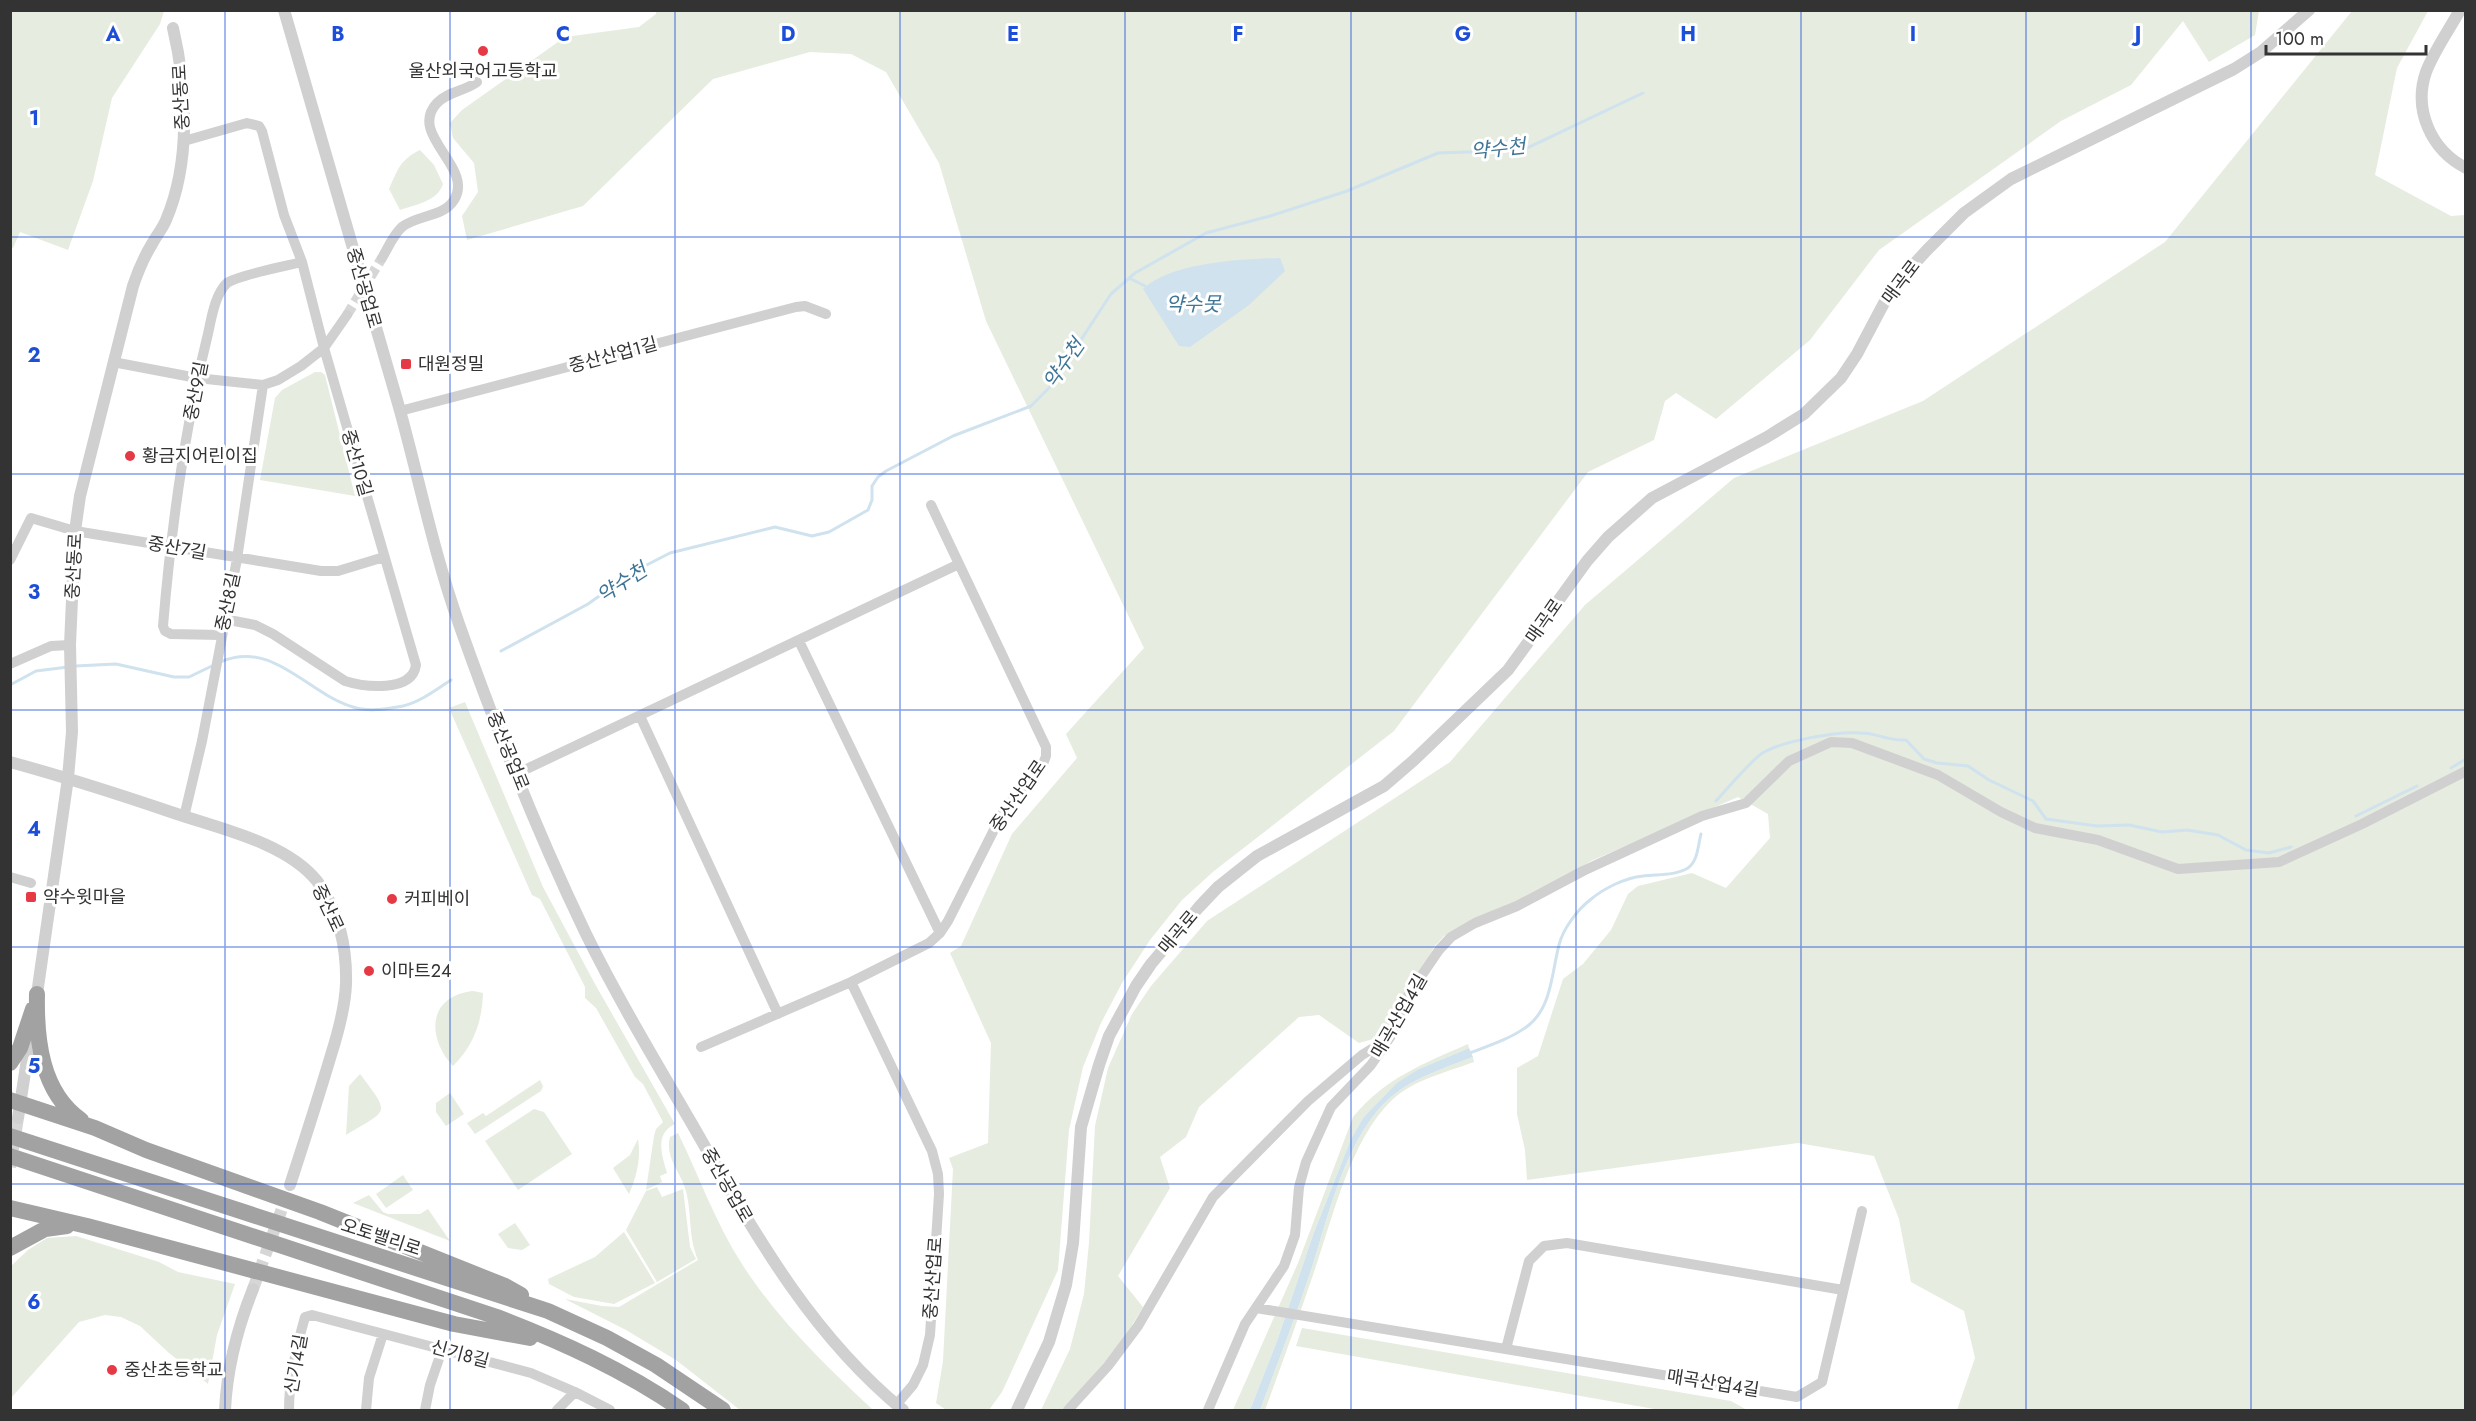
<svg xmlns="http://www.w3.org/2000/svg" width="2476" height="1421" font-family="Jost,'Noto Sans KR',sans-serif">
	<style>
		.green { fill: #e6ecdf }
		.water { fill: #cfe2ee }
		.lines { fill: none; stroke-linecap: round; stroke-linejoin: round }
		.stream { stroke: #cfe2ee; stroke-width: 3 }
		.minor-tunnel { stroke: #d6d6d6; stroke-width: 10; stroke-dasharray: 10 5; stroke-linecap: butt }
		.tertiary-tunnel { stroke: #d6d6d6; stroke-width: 12; stroke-dasharray: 12 6; stroke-linecap: butt }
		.minor { stroke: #d0d0d0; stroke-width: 10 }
		.tertiary { stroke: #d0d0d0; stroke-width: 12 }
		.trunk { stroke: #a2a2a2; stroke-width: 16 }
		.grid { fill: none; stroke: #1d4ed8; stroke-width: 1.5; stroke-opacity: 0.55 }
		.poi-dot { fill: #e63946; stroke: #fff; stroke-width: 2 }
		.labels { text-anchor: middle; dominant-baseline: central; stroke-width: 6; stroke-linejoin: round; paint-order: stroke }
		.poi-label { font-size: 18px; fill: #333; stroke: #fff; text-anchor: start }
		.street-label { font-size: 18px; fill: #333; stroke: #fff }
		.water-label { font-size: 20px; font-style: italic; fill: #3f7597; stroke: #fff }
		.grid-label { font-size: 20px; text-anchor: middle; font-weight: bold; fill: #1d4ed8; stroke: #fff; stroke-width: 6; stroke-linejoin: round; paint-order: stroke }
	</style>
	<rect width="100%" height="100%" fill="#fff"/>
	<path class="green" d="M11,10L164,11L160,24L112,98L93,181L68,250L20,232L13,248L11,247Z
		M656,11H2259L2255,35L2209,62L2183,21L2131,85L2061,121L1879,250L1810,340L1716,419L1676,393L1665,401L1654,440L1588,472L1394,731L1214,871L1182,900L1150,940L1122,983L1101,1023L1083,1067L1069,1130L1058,1270L1002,1392L989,1410H946L936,1403L943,1361L953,1169L949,1158L988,1143L991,1043L950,953L961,946L1012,834L1077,758L1066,734L1144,648L986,321L939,163L886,72L851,54L810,52L713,79L583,206L467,240L462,216L478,192L474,163L453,138L450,123L462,110L565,37L639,27L656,14Z
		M2352,11H2428L2397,68L2375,175L2451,216L2465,215V1410H1957L1975,1358L1964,1311L1911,1282L1899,1219L1874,1156L1798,1143L1527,1180L1525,1150L1517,1114V1068L1538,1056L1563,979L1583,964L1611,930L1628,894L1638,886L1692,873L1726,888L1770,838L1768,814L1738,797L1591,861L1547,888L1444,936L1434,947L1387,1033L1380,1037L1359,1043L1319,1015L1299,1017L1199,1107L1186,1137L1160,1157L1170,1188L1118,1276L1143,1307L1122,1342L1064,1410H1041L1070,1349L1084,1294L1089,1243L1095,1126L1108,1068L1132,1014L1151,986L1207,921L1450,762L1585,605L1734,478L1923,401L2165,242Z
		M420,150L434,165L443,184C437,202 416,204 400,210L389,189C398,169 400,160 420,150Z
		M315,372H321L325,375L355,496L260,480L275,398L282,390Z
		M465,702L543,887L595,984L675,1124C654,1134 662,1155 667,1173L660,1176L662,1182L646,1190L654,1136L656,1129L663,1122L643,1084L635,1077L596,1008L585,998V987L540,899L532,895L449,708Z
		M473,991L483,993C482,1022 474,1045 453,1066C426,1037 428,996 473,991Z
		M1468,1044L1469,1048L1419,1069L1363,1118L1351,1139L1313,1235L1277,1341L1250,1410H1233L1298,1263L1353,1117C1385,1078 1423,1064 1468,1044Z
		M1473,1057L1474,1062C1447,1072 1413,1080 1392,1100C1351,1139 1333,1216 1315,1269C1299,1316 1282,1364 1265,1410H1260C1278,1362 1297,1314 1313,1264C1330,1210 1347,1135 1391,1097C1415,1077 1445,1068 1473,1057Z
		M360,1074C391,1115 389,1109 346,1135L349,1086Z
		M540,1080L543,1086L541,1091L475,1134L467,1123L483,1113L486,1116Z
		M450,1093L464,1114L446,1126L436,1112V1103Z
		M534,1109L544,1112L572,1154L518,1190L485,1141Z
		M678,1133C699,1176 716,1224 742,1264C776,1318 827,1367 873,1410H740L676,1360L626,1330L565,1299L602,1306L619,1307L698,1260C687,1234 693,1210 684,1185C678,1169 665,1156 670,1137Z
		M638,1139C641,1158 637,1176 629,1194L613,1168L630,1155Z
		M403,1175L413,1190L386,1208L376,1194Z
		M657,1187L662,1197L683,1189L690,1247L696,1259L657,1282L626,1230L646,1191Z
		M369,1195L383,1212L388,1214H420L428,1209L450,1241L353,1203Z
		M515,1223L530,1245L522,1250L508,1248L498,1234Z
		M624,1232L655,1283L614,1304L574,1297L549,1284L548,1279L595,1257Z
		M76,1236L159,1262L178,1272L235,1284L217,1335L208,1384L169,1353L140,1326L121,1317L105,1315L79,1322L11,1398V1266L28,1250L47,1238Z
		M1302,1328L1731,1401L1747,1410H1660L1296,1346Z"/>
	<path class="water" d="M1280,258L1285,271L1249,305L1190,347L1179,346L1143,289C1171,262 1242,259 1280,258Z
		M1469,1048L1473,1057C1445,1068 1415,1077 1391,1097C1347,1135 1330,1210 1313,1264C1297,1314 1278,1362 1260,1410H1250L1277,1341L1313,1235L1351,1139L1363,1118L1397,1083L1419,1069Z"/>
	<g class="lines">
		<path class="stream" d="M1129,278L1145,286
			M501,651L588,604L633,572L670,553L775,527L812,536L829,532L868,510L872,500V486L878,477L886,471L953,436L1031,406L1050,387L1111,294L1135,273L1206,233L1270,216L1347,191L1438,153L1523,150L1643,93
			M220,662C273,639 306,693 353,707C367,712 388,709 403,706C420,702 437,689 451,680
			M75,666L116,664L174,677H189L214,665
			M10,685L36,671L68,667
			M2451,768L2466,759
			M1716,801C1727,789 1749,763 1761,754C1781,741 1837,731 1861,733C1877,733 1887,741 1906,740L1924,759L1937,763L1968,766L1989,780L2033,801L2046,819L2097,826L2129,825L2162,832L2187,830L2218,835L2246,850L2269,853L2291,847
			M2356,816L2417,786
			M1467,1054C1488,1046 1511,1039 1529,1025C1552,1006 1552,971 1559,945C1563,929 1577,910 1590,900C1604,888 1625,878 1643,876C1657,874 1675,876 1688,868C1698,861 1698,845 1701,834"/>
		<path class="minor-tunnel" d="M347,315L382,258"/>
		<path class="tertiary-tunnel" d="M10,1167L18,1118
			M253,1289L288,1192"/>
		<path class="minor" d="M184,141L247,123L259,126L262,131L284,215L302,262L324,348L416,665C412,693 364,687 345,681L273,634L255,625L224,619
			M382,258C388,248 393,235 402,227C417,215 444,217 454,200C475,167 407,135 437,103C447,92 465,91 477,82
			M113,362L197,378L263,385L278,380L301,366L324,348L347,315
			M400,411L796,307L805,306L826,314
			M10,560L31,518L75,531L321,571H338L384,557
			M221,635L171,634L165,631L163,626C171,530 184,432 207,338C211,322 214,295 227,283C238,275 286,266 302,262
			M799,641L940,933
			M10,664L51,646L70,645
			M640,716L778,1014
			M516,774L959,564
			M184,817L202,741L237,559L263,385
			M10,877L31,883
			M851,982L932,1151L938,1174L939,1194L930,1335L923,1365L913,1385L896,1405
			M701,1047L851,982L929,943L940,933L948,921L1003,812L1043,764L1046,756V747L931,505
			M1256,1308L1797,1397L1822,1382L1862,1211
			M1506,1349L1529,1261L1544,1246L1567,1243L1843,1290
			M289,1410C289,1378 296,1349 305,1317L312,1315L531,1373L575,1392L610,1410
			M366,1410L369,1378L383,1334
			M425,1410L430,1385L442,1350
			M557,1410L575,1392
			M1068,1410L1108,1366L1138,1326L1213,1197L1308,1101L1362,1055L1383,1042
			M1208,1410L1245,1324L1284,1266L1295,1235L1299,1187L1306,1162L1331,1107L1371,1065L1391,1036L1409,994L1439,950L1451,937L1475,923L1517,906L1583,871L1702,816L1746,803L1789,761L1831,742L1852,743L1938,775L2001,812L2035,828L2098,840L2178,869L2279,862L2362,824L2466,771"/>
		<path class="tertiary" d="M284,10C322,143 361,275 399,407C419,479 434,554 459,624C496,729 538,834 586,934C618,999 656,1062 692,1124C753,1230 808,1332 903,1410
			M2460,10C2449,30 2434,51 2426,72C2413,110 2431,150 2466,168
			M10,762C65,777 118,794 171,812C217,828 286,842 317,881C339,910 347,948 346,984C345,1008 338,1033 331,1055C318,1099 304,1142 290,1185
			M36,1001L68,778L72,732L70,645L75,531L80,496L133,286C138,271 144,257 152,244C156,236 163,228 166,220C191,162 187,88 173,28
			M18,1118L31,1033
			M225,1410C227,1368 237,1329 253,1289
			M1017,1410L1049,1342L1066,1285L1073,1243L1081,1127L1099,1065L1109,1036L1136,986L1151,964L1199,907L1218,887L1257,856L1384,786L1413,761L1508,670L1587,561L1608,537L1652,498L1767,437L1804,414L1841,378L1857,354L1884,303L1905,274L1927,250L1964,213L2011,179L2234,69L2261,52L2309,10"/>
		<path class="trunk" d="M37,994C36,1039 41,1092 81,1120
			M10,1063L20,1048L33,1009
			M10,1100L95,1128L146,1150L320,1212L505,1286L521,1295
			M10,1136L548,1311L607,1338L656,1365L723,1410
			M10,1156L497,1317C562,1342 624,1370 682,1410
			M10,1208L87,1226L454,1324L530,1338
			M10,1248L45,1229L67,1226"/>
	</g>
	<path class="grid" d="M225,10V1410M450,10V1410M675,10V1410M900,10V1410M1125,10V1410M1351,10V1410M1576,10V1410M1801,10V1410M2026,10V1410M2251,10V1410M10,237H2466M10,474H2466M10,710H2466M10,947H2466M10,1184H2466"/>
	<g class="poi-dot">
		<circle cx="483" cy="51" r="6"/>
		<rect x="400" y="358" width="12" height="12" rx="3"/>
		<circle cx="130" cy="456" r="6"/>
		<rect x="25" y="891" width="12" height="12" rx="3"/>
		<circle cx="392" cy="899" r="6"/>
		<circle cx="369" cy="971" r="6"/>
		<circle cx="112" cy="1370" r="6"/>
	</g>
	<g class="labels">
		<g class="poi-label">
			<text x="483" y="71" text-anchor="middle">울산외국어고등학교</text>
			<text x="418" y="364">대원정밀</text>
			<text x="142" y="456">황금지어린이집</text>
			<text x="43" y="897">약수윗마을</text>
			<text x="404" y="899">커피베이</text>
			<text x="381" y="971">이마트24</text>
			<text x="124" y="1370">중산초등학교</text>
		</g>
		<g class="street-label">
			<text transform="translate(181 97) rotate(-93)">중산동로</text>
			<text transform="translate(1901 282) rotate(-53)">매곡로</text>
			<text transform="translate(364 288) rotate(74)">중산공업로</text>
			<text transform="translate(613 355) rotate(-15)">중산산업1길</text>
			<text transform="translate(196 391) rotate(-79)">중산9길</text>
			<text transform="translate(357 463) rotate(74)">중산10길</text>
			<text transform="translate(177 548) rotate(10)">중산7길</text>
			<text transform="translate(74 566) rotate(-87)">중산동로</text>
			<text transform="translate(228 602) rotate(-78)">중산8길</text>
			<text transform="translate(1544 621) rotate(-55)">매곡로</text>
			<text transform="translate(508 751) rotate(68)">중산공업로</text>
			<text transform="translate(1018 796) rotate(-55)">중산산업로</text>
			<text transform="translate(328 908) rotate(65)">중산로</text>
			<text transform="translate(1178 932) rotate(-50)">매곡로</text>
			<text transform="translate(1399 1016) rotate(-60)">매곡산업4길</text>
			<text transform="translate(727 1185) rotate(60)">중산공업로</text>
			<text transform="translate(381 1237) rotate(18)">오토밸리로</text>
			<text transform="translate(933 1278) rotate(-86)">중산산업로</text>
			<text transform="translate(460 1354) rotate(15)">신기8길</text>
			<text transform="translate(296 1364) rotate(-80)">신기4길</text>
			<text transform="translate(1713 1383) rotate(9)">매곡산업4길</text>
		</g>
		<g class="water-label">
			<text transform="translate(1498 149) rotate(-6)">약수천</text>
			<text x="1193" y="304">약수못</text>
			<text transform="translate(1064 364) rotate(-55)">약수천</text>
			<text transform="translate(622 583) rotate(-33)">약수천</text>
		</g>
	</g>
	<g class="grid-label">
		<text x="113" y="41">A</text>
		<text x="338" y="41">B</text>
		<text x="563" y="41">C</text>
		<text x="788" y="41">D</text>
		<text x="1013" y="41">E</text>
		<text x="1238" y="41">F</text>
		<text x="1463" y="41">G</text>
		<text x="1688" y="41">H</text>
		<text x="1913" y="41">I</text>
		<text x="2138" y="41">J</text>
		<text x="34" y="125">1</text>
		<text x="34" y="362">2</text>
		<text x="34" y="599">3</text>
		<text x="34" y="836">4</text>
		<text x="34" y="1073">5</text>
		<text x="34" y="1309">6</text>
	</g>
	<rect width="2476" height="1421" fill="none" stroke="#333333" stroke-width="24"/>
	<path d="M2266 45v9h160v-9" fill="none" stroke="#333333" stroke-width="3"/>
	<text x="2275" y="45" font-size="18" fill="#333333" stroke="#ffffff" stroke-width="4.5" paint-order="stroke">100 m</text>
</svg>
